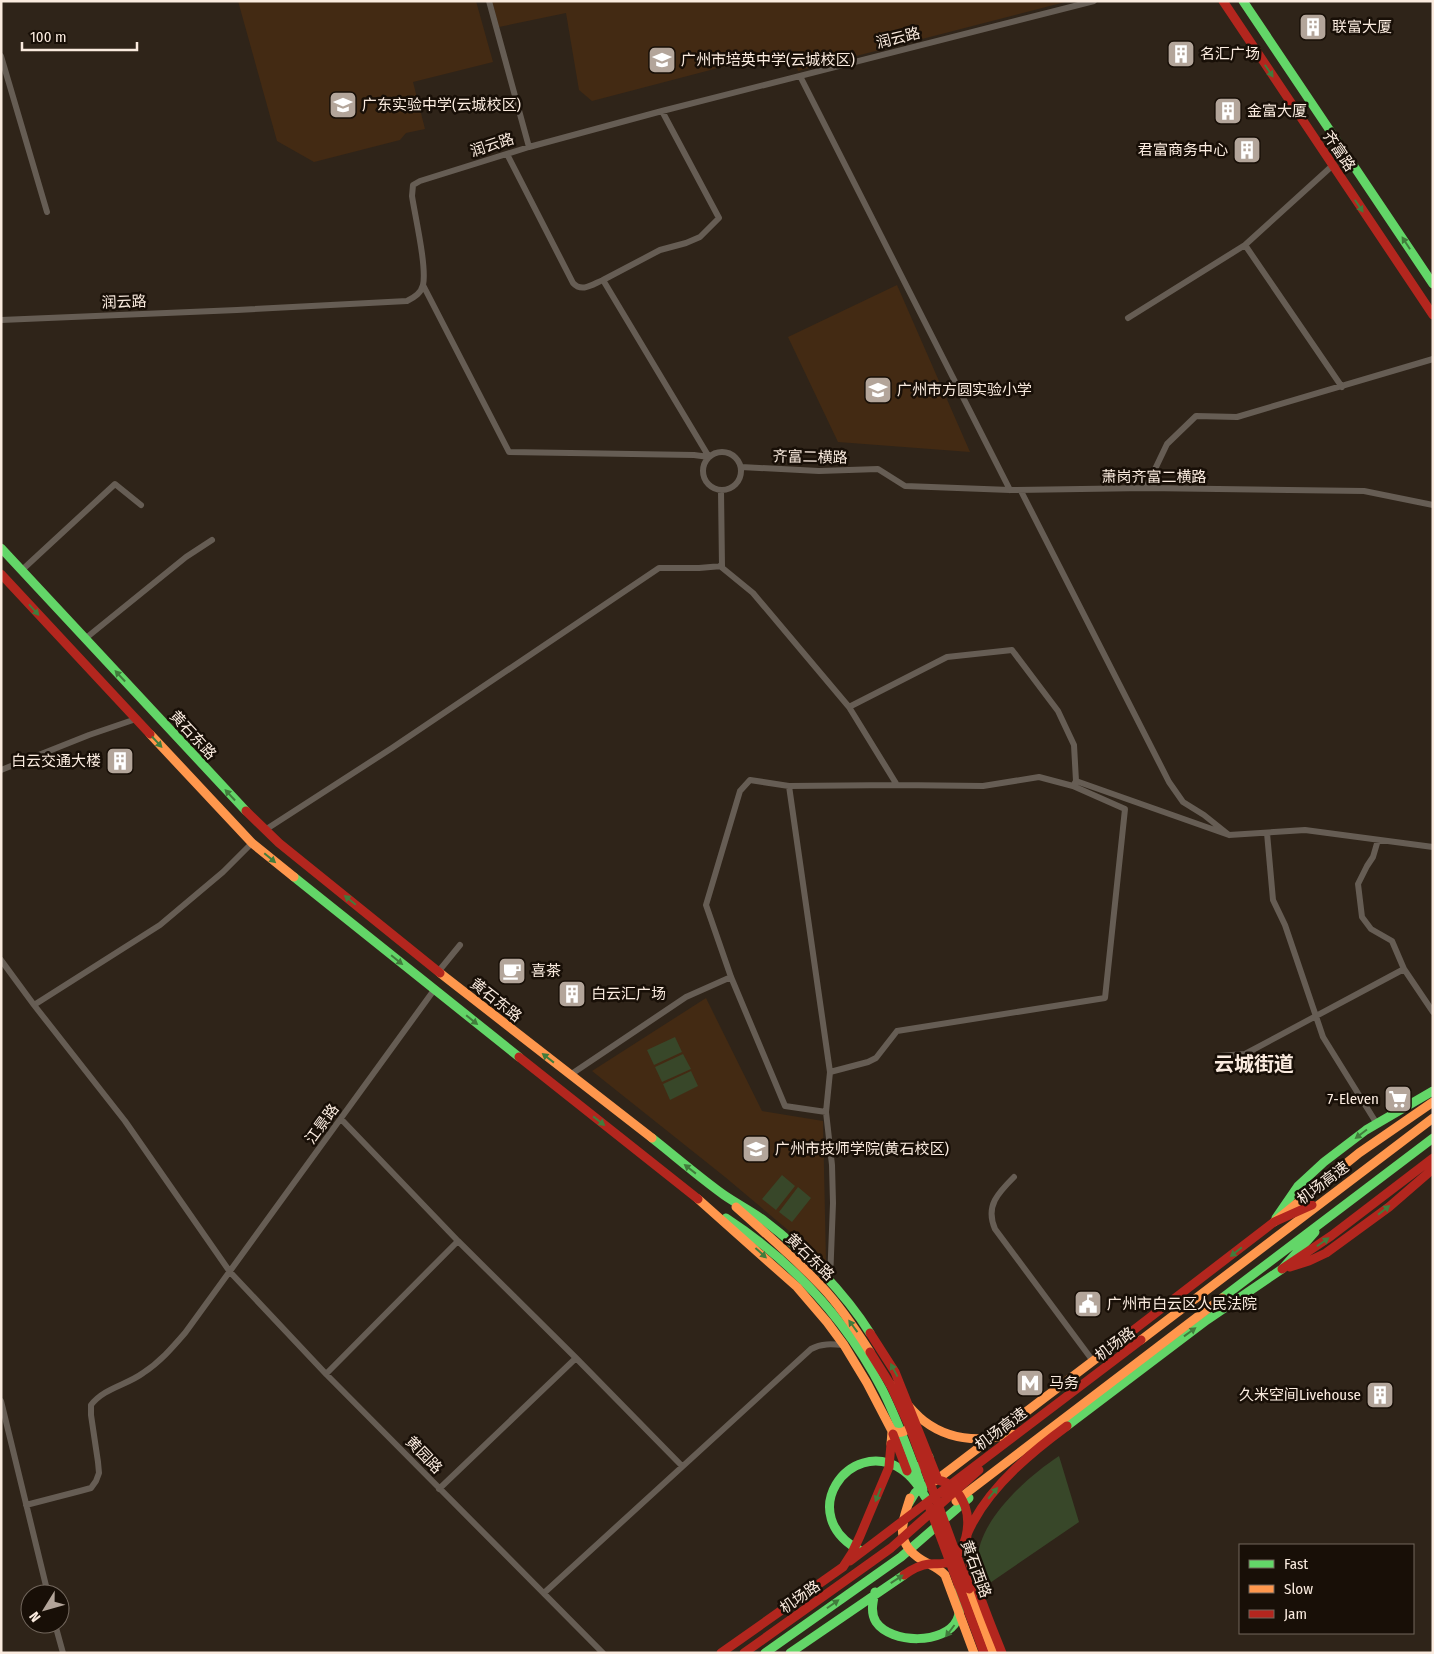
<svg xmlns="http://www.w3.org/2000/svg" width="1434" height="1654" font-family="'Fira Sans Condensed','Noto Sans SC',sans-serif">
	<style>
		.built { fill: #432a13 }
		.green { fill: #384729 }
		.lines { fill: none; stroke-linecap: round; stroke-linejoin: round }
		.street { stroke: #665d54; stroke-width: 6 }
		.fast { stroke: #63d668; stroke-width: 9 }
		.slow { stroke: #ff974d; stroke-width: 9 }
		.jam { stroke: #b3261e; stroke-width: 9 }
		.oneway { fill: #417c3c }
		.labels { text-anchor: middle; dominant-baseline: central; stroke-width: 5; stroke-linejoin: round; paint-order: stroke }
		.poi-label { font-size: 15px; fill: #faebdf; stroke: #180f07; text-anchor: start }
		.street-label { font-size: 15px; fill: #faebdf; stroke: #180f07 }
		.district-label { font-size: 20px; font-weight: bold; fill: #faebdf; stroke: #180f07 }
	</style>
	<rect width="100%" height="100%" fill="#2f2419"/>
	<path class="built" d="M238,1H476L493,62L413,82L425,129L406,133L400,140L314,162L277,141Z
		M492,1H1069L798,71L791,49L592,101L579,90L566,13L499,27Z
		M897,285L970,452L838,442L788,337Z
		M706,998L762,1111L823,1121L826,1262L725,1177L592,1071Z"/>
	<path class="green" d="M675,1037L682,1052L654,1065L647,1050Z
		M683,1054L691,1069L662,1082L655,1067Z
		M691,1071L698,1086L670,1100L663,1084Z
		M782,1175L795,1186L776,1210L762,1199Z
		M798,1187L811,1198L792,1222L779,1212Z
		M1059,1456L1079,1522L984,1587C982,1581 979,1574 978,1568C972,1525 1027,1477 1059,1456Z"/>
	<g class="lines">
		<path class="street" d="M489,1L529,147
			M1,56L47,212
			M800,76L1010,490
			M507,154L573,283C582,293 593,284 603,280L709,457
			M1245,245L1342,387
			M603,280L660,250L686,243L700,237L719,218L662,111
			M423,285L509,452L694,455L709,457
			M1128,318L1245,245L1332,166
			M1,320L237,310L407,301C415,297 421,293 423,285C427,267 415,216 412,196L413,185L420,181L529,147L662,111L1094,1
			M703 471a19 19 0 1 1 38 0a19 19 0 1 1-38 0Z
			M741,467L819,471L878,469L905,486L1010,490L1146,488L1364,491L1433,505
			M1146,488L1167,444L1196,416L1237,417L1433,359
			M1021,491L1169,782L1183,802L1204,815L1229,835
			M720,566L753,593L849,707L897,785L983,786L1039,777L1073,786
			M22,570L115,484L141,505
			M86,638L186,557L212,540
			M1,770L89,735L136,719
			M1076,781L1229,835L1305,830L1433,847
			M789,786L830,1072L826,1112L832,1165L833,1203L830,1281
			M265,830L392,748L659,568H699L722,566L721,491
			M1267,833L1273,900L1285,925L1323,1037L1377,1124
			M1378,840L1373,857L1367,866L1358,884L1362,917L1371,929L1392,941L1404,969L1433,1012
			M1,960L34,1005L125,1121L230,1272L326,1374L603,1653
			M438,972L460,945
			M34,1005L160,925L223,872L252,843
			M1218,1056L1245,1054L1404,969
			M830,1072L868,1062L876,1058L897,1031L1105,998L1125,809L1073,786L1076,781L1074,745L1058,711L1012,650L947,657L849,707
			M570,1075L686,997L731,977
			M826,1112L785,1106L731,977L706,905L740,791L750,780L789,786L897,785
			M341,1119L458,1241L576,1358L682,1466
			M1014,1177C998,1193 985,1206 995,1229L1093,1361
			M326,1374L458,1241
			M1,1401L48,1594
			M439,1489L576,1358
			M26,1505L80,1491L91,1488L96,1481L99,1473L98,1462L91,1415V1405C104,1388 127,1385 143,1373C160,1362 172,1348 185,1333L434,990
			M544,1593L811,1349C822,1343 832,1344 844,1345
			M55,1624L63,1653"/>
		<path class="fast" d="M1243,1L1433,284
			M1,548L246,811
			M294,877L519,1057
			M652,1138C676,1157 699,1177 724,1195C737,1204 753,1212 766,1222C803,1250 845,1293 870,1333
			M726,1218C793,1262 846,1319 883,1391C899,1423 911,1457 923,1490
			M1276,1218L1298,1186L1324,1162L1366,1130L1433,1091
			M1222,1298L1433,1138
			M1067,1426L1207,1320L1282,1269L1315,1232
			M905,1465C916,1469 923,1468 929,1457
			M909,1503L915,1493L923,1486
			M861,1551C793,1516 849,1436 901,1469C912,1476 919,1487 926,1498
			M875,1592C873,1602 870,1612 876,1622C891,1644 945,1645 957,1620C962,1610 959,1595 959,1585
			M765,1653L901,1557L969,1498
			M790,1653L904,1575"/>
		<path class="slow" d="M150,734L252,843L294,877
			M440,973L652,1138
			M698,1199L797,1287L827,1322L844,1345L867,1383L892,1431L891,1444
			M736,1207C765,1233 796,1259 823,1288C841,1307 856,1330 870,1352
			M1274,1222L1359,1153L1433,1102
			M1141,1340L1433,1118
			M890,1384C901,1396 911,1411 924,1421C950,1441 982,1442 1013,1434
			M892,1431C904,1436 911,1428 914,1417
			M935,1481L1118,1342
			M910,1498C902,1523 894,1543 922,1560C930,1565 939,1568 945,1575L974,1653
			M956,1501L1222,1298
			M969,1589L993,1653"/>
		<path class="jam" d="M1223,1L1433,315
			M1,574L150,734
			M246,811L279,843L440,973
			M519,1057L698,1199
			M1290,1267L1309,1261L1326,1253L1389,1207L1433,1169
			M1282,1269L1331,1236L1433,1158
			M870,1333L895,1372L938,1480C952,1483 959,1492 965,1506C971,1523 967,1553 948,1562C942,1565 935,1563 929,1564C919,1565 911,1570 904,1575
			M1118,1342L1274,1222L1312,1205
			M870,1352L890,1384L910,1428L969,1589
			M893,1434L907,1471
			M929,1506L984,1653
			M850,1561L1141,1340
			M721,1653L843,1567L852,1553L860,1536L889,1467L891,1444
			M744,1653L891,1548L979,1470
			M1002,1653C992,1627 963,1561 967,1535C968,1531 971,1526 973,1522C994,1483 1033,1451 1067,1426"/>
	</g>
	<defs><path id="oneway-solid" d="M-6-.8H1V-3.2L6.5 0L1 3.2V.8H-6Z" transform="scale(1.25)"/></defs>
	<g class="oneway">
		<use href="#oneway-solid" transform="translate(1269 71) rotate(56)"/>
		<use href="#oneway-solid" transform="translate(1359 206) rotate(56)"/>
		<use href="#oneway-solid" transform="translate(1406 243) rotate(-123)"/>
		<use href="#oneway-solid" transform="translate(34 610) rotate(48)"/>
		<use href="#oneway-solid" transform="translate(120 676) rotate(-133)"/>
		<use href="#oneway-solid" transform="translate(157 742) rotate(47)"/>
		<use href="#oneway-solid" transform="translate(230 795) rotate(-133)"/>
		<use href="#oneway-solid" transform="translate(270 858) rotate(40)"/>
		<use href="#oneway-solid" transform="translate(350 900) rotate(-141)"/>
		<use href="#oneway-solid" transform="translate(397 960) rotate(39)"/>
		<use href="#oneway-solid" transform="translate(472 1020) rotate(39)"/>
		<use href="#oneway-solid" transform="translate(548 1058) rotate(-142)"/>
		<use href="#oneway-solid" transform="translate(599 1121) rotate(38)"/>
		<use href="#oneway-solid" transform="translate(1361 1134) rotate(143)"/>
		<use href="#oneway-solid" transform="translate(690 1169) rotate(-142)"/>
		<use href="#oneway-solid" transform="translate(1384 1210) rotate(-38)"/>
		<use href="#oneway-solid" transform="translate(1323 1242) rotate(-35)"/>
		<use href="#oneway-solid" transform="translate(1236 1252) rotate(142)"/>
		<use href="#oneway-solid" transform="translate(761 1253) rotate(42)"/>
		<use href="#oneway-solid" transform="translate(853 1326) rotate(-126)"/>
		<use href="#oneway-solid" transform="translate(1190 1332) rotate(-36)"/>
		<use href="#oneway-solid" transform="translate(894 1370) rotate(-118)"/>
		<use href="#oneway-solid" transform="translate(993 1493) rotate(-50)"/>
		<use href="#oneway-solid" transform="translate(878 1495) rotate(112)"/>
		<use href="#oneway-solid" transform="translate(897 1579) rotate(-33)"/>
		<use href="#oneway-solid" transform="translate(833 1604) rotate(-35)"/>
		<use href="#oneway-solid" transform="translate(950 1631) rotate(127)"/>
	</g>
	<defs>
		<symbol id="building-square" viewBox="-11 -11 22 22"><rect x="-9" y="-9" width="18" height="18" rx="4" fill="#b3a59a" stroke="#180f07"/><path d="M-4-6H4V6H1V3H-1V6H-4ZM-2.5-4.3h1.7v1.8h-1.7ZM.8-4.3h1.7v1.8H.8ZM-2.5-1h1.7V.8h-1.7ZM.8-1h1.7V.8H.8Z" fill="#fff"/></symbol>
		<symbol id="school-square" viewBox="-11 -11 22 22"><rect x="-9" y="-9" width="18" height="18" rx="4" fill="#b3a59a" stroke="#180f07"/><path d="M0-5L7-2L0 1L-7-2ZM-4 1L0 2.5L4 1V4Q0 6-4 4Z" fill="#fff"/></symbol>
		<symbol id="cafe-square" viewBox="-11 -11 22 22"><rect x="-9" y="-9" width="18" height="18" rx="4" fill="#b3a59a" stroke="#180f07"/><path d="M-5.5-4.5H6V0H3Q3 3.5 0 3.5H-2.5Q-5.5 3.5-5.5 0ZM3-3.2v2h1.7v-2ZM-6 4.5H4V6H-6Z" fill="#fff"/></symbol>
		<symbol id="supermarket-square" viewBox="-11 -11 22 22"><rect x="-9" y="-9" width="18" height="18" rx="4" fill="#b3a59a" stroke="#180f07"/><path d="M-6-5.5h2.5l.6 2H6L4.5 2H-2.5L-4.4-4H-6ZM-1.5 3.2a1.3 1.3 0 1 0 .1 0ZM3 3.2a1.3 1.3 0 1 0 .1 0Z" fill="#fff"/></symbol>
		<symbol id="university-square" viewBox="-11 -11 22 22"><rect x="-9" y="-9" width="18" height="18" rx="4" fill="#b3a59a" stroke="#180f07"/><path d="M0-5L7-2L0 1L-7-2ZM-4 1L0 2.5L4 1V4Q0 6-4 4Z" fill="#fff"/></symbol>
		<symbol id="civic-square" viewBox="-11 -11 22 22"><rect x="-9" y="-9" width="18" height="18" rx="4" fill="#b3a59a" stroke="#180f07"/><path d="M-.6-6.5H3V-4.5H.6V-3L4-1V1h2V6H-6V1h2V-1L-.6-3ZM-1.2 2.5V6h2.4V2.5Z" fill="#fff"/></symbol>
		<symbol id="metro-square" viewBox="-11 -11 22 22"><rect x="-9" y="-9" width="18" height="18" rx="4" fill="#b3a59a" stroke="#180f07"/><path d="M-5.5 5V-5H-3L0 0L3-5H5.5V5H3V-.5L0 4L-3-.5V5Z" fill="#fff"/></symbol>
	</defs>
	<g fill-rule="evenodd">
		<use href="#building-square" x="1297" y="11" width="32" height="32"/>
		<use href="#building-square" x="1165" y="38" width="32" height="32"/>
		<use href="#school-square" x="646" y="44" width="32" height="32"/>
		<use href="#school-square" x="327" y="89" width="32" height="32"/>
		<use href="#building-square" x="1212" y="95" width="32" height="32"/>
		<use href="#building-square" x="1231" y="134" width="32" height="32"/>
		<use href="#school-square" x="862" y="374" width="32" height="32"/>
		<use href="#building-square" x="104" y="745" width="32" height="32"/>
		<use href="#cafe-square" x="496" y="955" width="32" height="32"/>
		<use href="#building-square" x="556" y="978" width="32" height="32"/>
		<use href="#supermarket-square" x="1382" y="1083" width="32" height="32"/>
		<use href="#university-square" x="740" y="1133" width="32" height="32"/>
		<use href="#civic-square" x="1072" y="1288" width="32" height="32"/>
		<use href="#metro-square" x="1014" y="1367" width="32" height="32"/>
		<use href="#building-square" x="1364" y="1379" width="32" height="32"/>
	</g>
	<g class="labels">
		<g class="poi-label">
			<text x="1332" y="27">联富大厦</text>
			<text x="1200" y="54">名汇广场</text>
			<text x="681" y="60">广州市培英中学(云城校区)</text>
			<text x="362" y="105">广东实验中学(云城校区)</text>
			<text x="1247" y="111">金富大厦</text>
			<text x="1228" y="150" text-anchor="end">君富商务中心</text>
			<text x="897" y="390">广州市方圆实验小学</text>
			<text x="101" y="761" text-anchor="end">白云交通大楼</text>
			<text x="531" y="971">喜茶</text>
			<text x="591" y="994">白云汇广场</text>
			<text x="1379" y="1099" text-anchor="end">7-Eleven</text>
			<text x="775" y="1149">广州市技师学院(黄石校区)</text>
			<text x="1107" y="1304">广州市白云区人民法院</text>
			<text x="1049" y="1383">马务</text>
			<text x="1361" y="1395" text-anchor="end">久米空间Livehouse</text>
		</g>
		<g class="street-label">
			<text transform="translate(898 38) rotate(-14)">润云路</text>
			<text transform="translate(492 145) rotate(-18)">润云路</text>
			<text transform="translate(1339 151) rotate(56)">齐富路</text>
			<text transform="translate(124 302) rotate(-2)">润云路</text>
			<text transform="translate(810 457) rotate(1)">齐富二横路</text>
			<text x="1154" y="477">萧岗齐富二横路</text>
			<text transform="translate(193 735) rotate(47)">黄石东路</text>
			<text transform="translate(496 1000) rotate(38)">黄石东路</text>
			<text transform="translate(322 1124) rotate(-54)">江景路</text>
			<text transform="translate(1323 1183) rotate(-37)">机场高速</text>
			<text transform="translate(810 1257) rotate(44)">黄石东路</text>
			<text transform="translate(1115 1344) rotate(-37)">机场路</text>
			<text transform="translate(1001 1429) rotate(-37)">机场高速</text>
			<text transform="translate(424 1455) rotate(46)">黄园路</text>
			<text transform="translate(976 1569) rotate(70)">黄石西路</text>
			<text transform="translate(800 1597) rotate(-35)">机场路</text>
		</g>
		<g class="district-label">
			<text x="1254" y="1064">云城街道</text>
		</g>
	</g>
	<rect width="1434" height="1654" fill="none" stroke="#faebdf" stroke-width="5"/>
	<rect x="1239" y="1544" width="175" height="90" fill="#180f07" stroke="#72675d"/>
	<rect x="1249" y="1560" width="25" height="8" fill="#63d668" stroke="#72675d"/>
	<text x="1284" y="1569" font-size="15" fill="#faebdf">Fast</text>
	<rect x="1249" y="1585" width="25" height="8" fill="#ff974d" stroke="#72675d"/>
	<text x="1284" y="1594" font-size="15" fill="#faebdf">Slow</text>
	<rect x="1249" y="1610" width="25" height="8" fill="#b3261e" stroke="#72675d"/>
	<text x="1284" y="1619" font-size="15" fill="#faebdf">Jam</text>
	<g transform="translate(45 1609) rotate(233)"><circle r="24" fill="#180f07" stroke="#72675d"/>
	<path d="M0-4L9 19L0 12L-9 19Z" fill="#b3a59a"/>
	<text y="-8" font-size="14" font-weight="bold" text-anchor="middle" fill="#faebdf">N</text>
	</g>
	<path d="M22 42v8h115v-8" fill="none" stroke="#faebdf" stroke-width="2.5"/>
	<text x="30" y="42" font-size="15" fill="#faebdf" stroke="#180f07" stroke-width="4" paint-order="stroke">100 m</text>
</svg>
